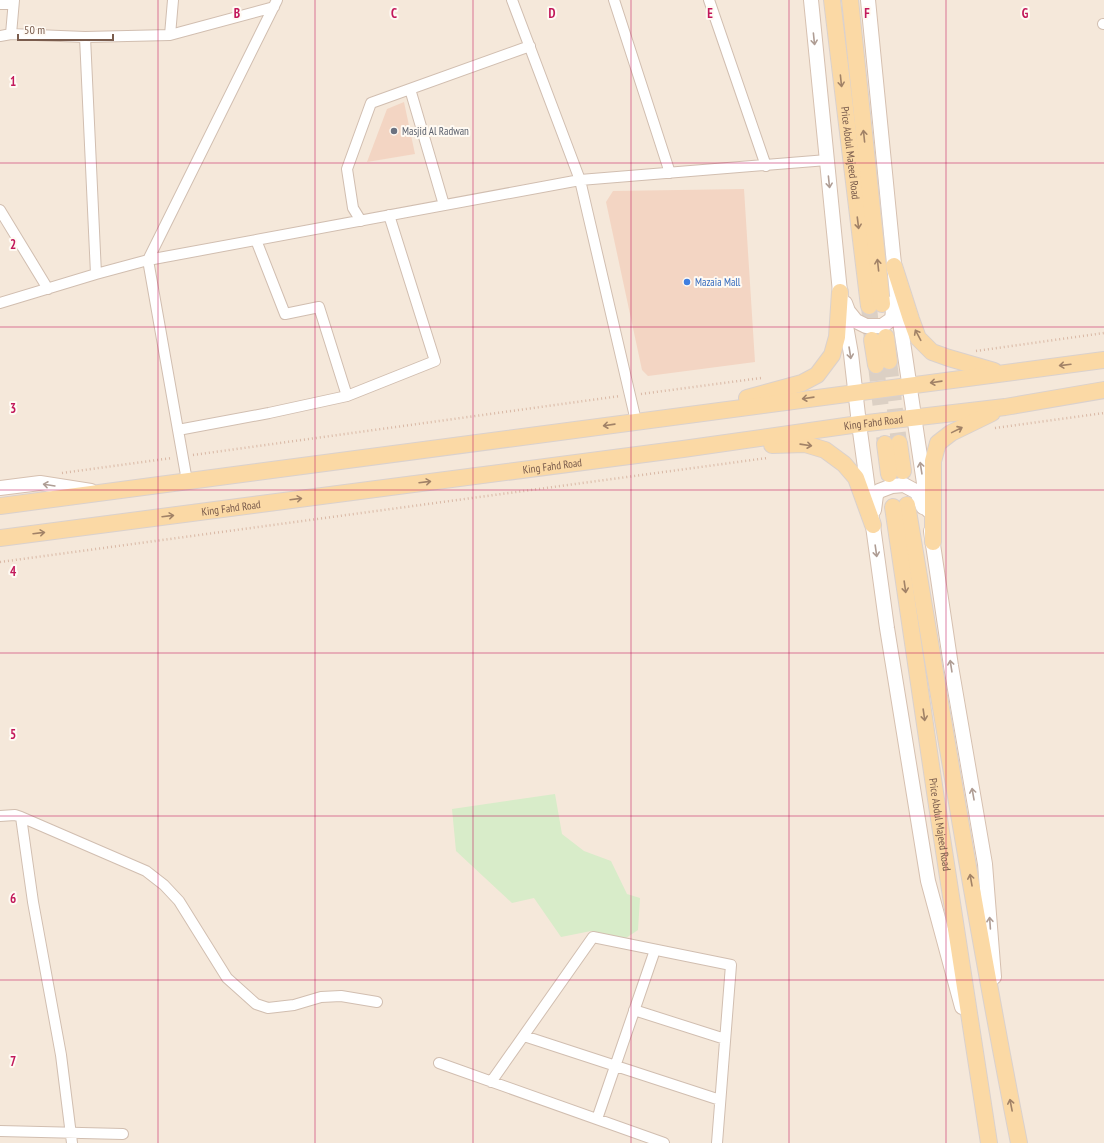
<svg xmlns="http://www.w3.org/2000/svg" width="1104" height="1143" font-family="'PT Sans Narrow',sans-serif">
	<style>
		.residential { fill: #f5e8da }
		.green { fill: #d8ecc9 }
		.building { fill: #f3d5c3 }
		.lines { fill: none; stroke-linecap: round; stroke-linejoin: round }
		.primary-tunnel { stroke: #dcd0c4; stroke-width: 16; stroke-dasharray: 16 8; stroke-linecap: butt }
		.street-casing { stroke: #d1beb0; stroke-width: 12 }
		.secondary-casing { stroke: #d6c0b0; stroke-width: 16 }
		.primary-casing { stroke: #dad1cd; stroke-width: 18 }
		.path { stroke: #d9b8a5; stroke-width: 2.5; stroke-dasharray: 1 3; stroke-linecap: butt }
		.street { stroke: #fff; stroke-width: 10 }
		.secondary { stroke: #fff; stroke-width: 14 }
		.primary { stroke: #fbd9a5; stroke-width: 16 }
		.oneway { stroke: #af9d94 }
		.oneway2 { stroke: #a18267 }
		.grid { fill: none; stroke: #c2185b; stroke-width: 1; stroke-opacity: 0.55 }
		.worship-dot { fill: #6b7280; stroke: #fffaf3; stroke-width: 1.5 }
		.shop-dot { fill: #3f7fe0; stroke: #fffaf3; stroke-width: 1.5 }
		.labels { text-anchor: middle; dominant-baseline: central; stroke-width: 4; stroke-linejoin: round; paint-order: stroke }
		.worship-label { font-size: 11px; fill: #5b616d; stroke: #fffaf3; text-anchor: start }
		.street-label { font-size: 11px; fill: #7a5c4d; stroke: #fffaf3 }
		.shop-label { font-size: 11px; fill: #366cbe; stroke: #fffaf3; text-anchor: start }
		.grid-label { font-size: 13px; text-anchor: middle; font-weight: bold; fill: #c2185b; stroke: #fffaf3; stroke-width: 4; stroke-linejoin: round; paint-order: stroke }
	</style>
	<rect width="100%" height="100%" fill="#fdf6ec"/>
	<path class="residential" d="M0,0H1104V1143H0Z"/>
	<path class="green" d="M555,794L562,834L584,851L611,861L627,894L640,898L638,930L626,938L591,931L561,937L534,898L512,903L456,851L452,809Z"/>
	<path class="building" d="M404,102L415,154L367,162L387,109Z
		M744,189L755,362L648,376L642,370L606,202L613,191Z"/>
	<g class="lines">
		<path class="primary-tunnel" d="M869,306L872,340
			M889,361L899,443
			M876,365L885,444"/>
		<defs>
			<path id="street" d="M277,0L148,260L580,180L827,160
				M512,0L580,180L636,421
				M614,0L670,173
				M709,0L766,166
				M0,4H13
				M1103,24H1104
				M11,34L14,0
				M170,35L173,0
				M0,36L11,34L85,37L170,35L274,7
				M85,37L96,274
				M410,89L444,205
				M0,210L48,289
				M361,221L353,208L347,169L371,103L530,46
				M256,240L285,314L319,307L347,396
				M0,303L96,274L148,260L187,481
				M178,430L269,413L347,396L435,361L389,215
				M0,816L15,815L21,817L33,902L61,1055L72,1143
				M21,817L146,871L164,885L179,901L227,978L256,1004L268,1008L294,1005L321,997L341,996L377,1002
				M634,1010L725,1039
				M524,1036L720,1100
				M439,1063L664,1143
				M491,1082L593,937L731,965L717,1143
				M597,1119L655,950
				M0,1131L123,1134"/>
			<path id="secondary" d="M811,0L840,292L851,354L859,424L887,628L928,881L962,1007
				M868,0L899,315L928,510
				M845,303L848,311L856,321L866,326H882L892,319L894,302
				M0,488L40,483L91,491
				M874,510L876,495L879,491L892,486L904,485L917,492L923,507
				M931,531L951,666L985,864L994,977"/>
			<g id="primary">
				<path id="s1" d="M832,0L869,306"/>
				<path d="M850,0L882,304"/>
				<path d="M894,266L911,319L918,338L932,352L949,358L994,371"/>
				<path d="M886,337L889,361"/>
				<path d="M872,340L876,365"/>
				<path d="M747,398L802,383L817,375L832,355L837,337L840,292"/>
				<path d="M899,443L903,471"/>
				<path d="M885,444L889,474"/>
				<path d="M772,445L805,444L825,450L844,464L856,478L873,525"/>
				<path d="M907,505C943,718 977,931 1019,1143"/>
				<path d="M0,506L1104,360"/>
				<path id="s2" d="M893,507L936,799L989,1143"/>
				<path id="s3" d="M0,538L683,449L859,424L1005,407L1104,390"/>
				<path d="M933,542V461L938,443L951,433L992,413"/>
			</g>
		</defs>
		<use href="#street" class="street-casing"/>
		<use href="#secondary" class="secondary-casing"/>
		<use href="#primary" class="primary-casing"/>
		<path class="path" d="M976,351L1104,333
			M641,394L761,378
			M995,428L1104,413
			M193,455L620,396
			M62,473L172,458
			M0,562L767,458"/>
		<use href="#street" class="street"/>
		<use href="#secondary" class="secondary"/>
		<use href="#primary" class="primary"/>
	</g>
	<defs><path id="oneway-shaft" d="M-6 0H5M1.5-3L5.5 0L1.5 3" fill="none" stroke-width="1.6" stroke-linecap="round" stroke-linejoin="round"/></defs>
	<g class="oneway">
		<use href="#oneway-shaft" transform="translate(814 39) rotate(84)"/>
		<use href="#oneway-shaft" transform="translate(829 182) rotate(84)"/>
		<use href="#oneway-shaft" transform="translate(850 353) rotate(81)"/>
		<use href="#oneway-shaft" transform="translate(921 468) rotate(-99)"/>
		<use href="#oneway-shaft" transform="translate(49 485) rotate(-171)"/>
		<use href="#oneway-shaft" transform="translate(876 551) rotate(82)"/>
		<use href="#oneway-shaft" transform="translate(951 666) rotate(-99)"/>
		<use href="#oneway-shaft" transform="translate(973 794) rotate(-100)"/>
		<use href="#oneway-shaft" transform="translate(990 923) rotate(-94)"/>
	</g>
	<g class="oneway2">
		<use href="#oneway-shaft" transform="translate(841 81) rotate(84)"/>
		<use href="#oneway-shaft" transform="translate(864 136) rotate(-96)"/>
		<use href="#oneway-shaft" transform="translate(858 223) rotate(83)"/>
		<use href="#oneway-shaft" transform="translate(878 265) rotate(-96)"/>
		<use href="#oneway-shaft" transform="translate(918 335) rotate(-118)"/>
		<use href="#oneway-shaft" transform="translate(1065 365) rotate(173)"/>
		<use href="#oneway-shaft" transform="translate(936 382) rotate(172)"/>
		<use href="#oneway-shaft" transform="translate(808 398) rotate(172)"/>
		<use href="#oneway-shaft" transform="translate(609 425) rotate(172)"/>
		<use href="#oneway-shaft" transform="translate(957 430) rotate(-26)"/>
		<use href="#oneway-shaft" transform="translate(806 445) rotate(8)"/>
		<use href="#oneway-shaft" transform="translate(425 482) rotate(-7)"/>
		<use href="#oneway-shaft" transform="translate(296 499) rotate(-7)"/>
		<use href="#oneway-shaft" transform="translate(168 516) rotate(-7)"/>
		<use href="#oneway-shaft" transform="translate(39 533) rotate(-7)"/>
		<use href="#oneway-shaft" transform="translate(905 587) rotate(82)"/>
		<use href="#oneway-shaft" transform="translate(924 715) rotate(82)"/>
		<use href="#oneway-shaft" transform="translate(971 880) rotate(-100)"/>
		<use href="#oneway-shaft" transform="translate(1011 1105) rotate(-101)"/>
	</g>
	<path class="grid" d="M158,0V1143M315,0V1143M473,0V1143M631,0V1143M789,0V1143M946,0V1143M0,163H1104M0,327H1104M0,490H1104M0,653H1104M0,816H1104M0,980H1104"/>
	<circle class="worship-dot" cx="394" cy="131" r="4"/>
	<circle class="shop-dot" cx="687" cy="282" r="4"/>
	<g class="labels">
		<g class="worship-label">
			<text x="402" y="131">Masjid Al Radwan</text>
		</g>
		<g class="street-label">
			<text stroke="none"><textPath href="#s1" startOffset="154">Price Abdul Majeed Road</textPath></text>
			<text stroke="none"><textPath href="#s3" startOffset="881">King Fahd Road</textPath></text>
			<text stroke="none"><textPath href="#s3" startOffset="557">King Fahd Road</textPath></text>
			<text stroke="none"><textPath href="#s3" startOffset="233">King Fahd Road</textPath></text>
			<text stroke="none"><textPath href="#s2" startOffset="321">Price Abdul Majeed Road</textPath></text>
		</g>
		<g class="shop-label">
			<text x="695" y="282">Mazaia Mall</text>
		</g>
	</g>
	<g class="grid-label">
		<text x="237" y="18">B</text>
		<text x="394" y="18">C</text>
		<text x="552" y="18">D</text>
		<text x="710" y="18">E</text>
		<text x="867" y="18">F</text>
		<text x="1025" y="18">G</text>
		<text x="13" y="86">1</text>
		<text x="13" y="249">2</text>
		<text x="13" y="413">3</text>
		<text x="13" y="576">4</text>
		<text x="13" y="739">5</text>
		<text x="13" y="903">6</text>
		<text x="13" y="1066">7</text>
	</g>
	<path d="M18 34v6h95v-6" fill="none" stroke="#7a5c4d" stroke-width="2"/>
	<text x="24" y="34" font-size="12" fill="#7a5c4d" stroke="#fffaf3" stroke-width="3" paint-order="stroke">50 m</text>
</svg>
